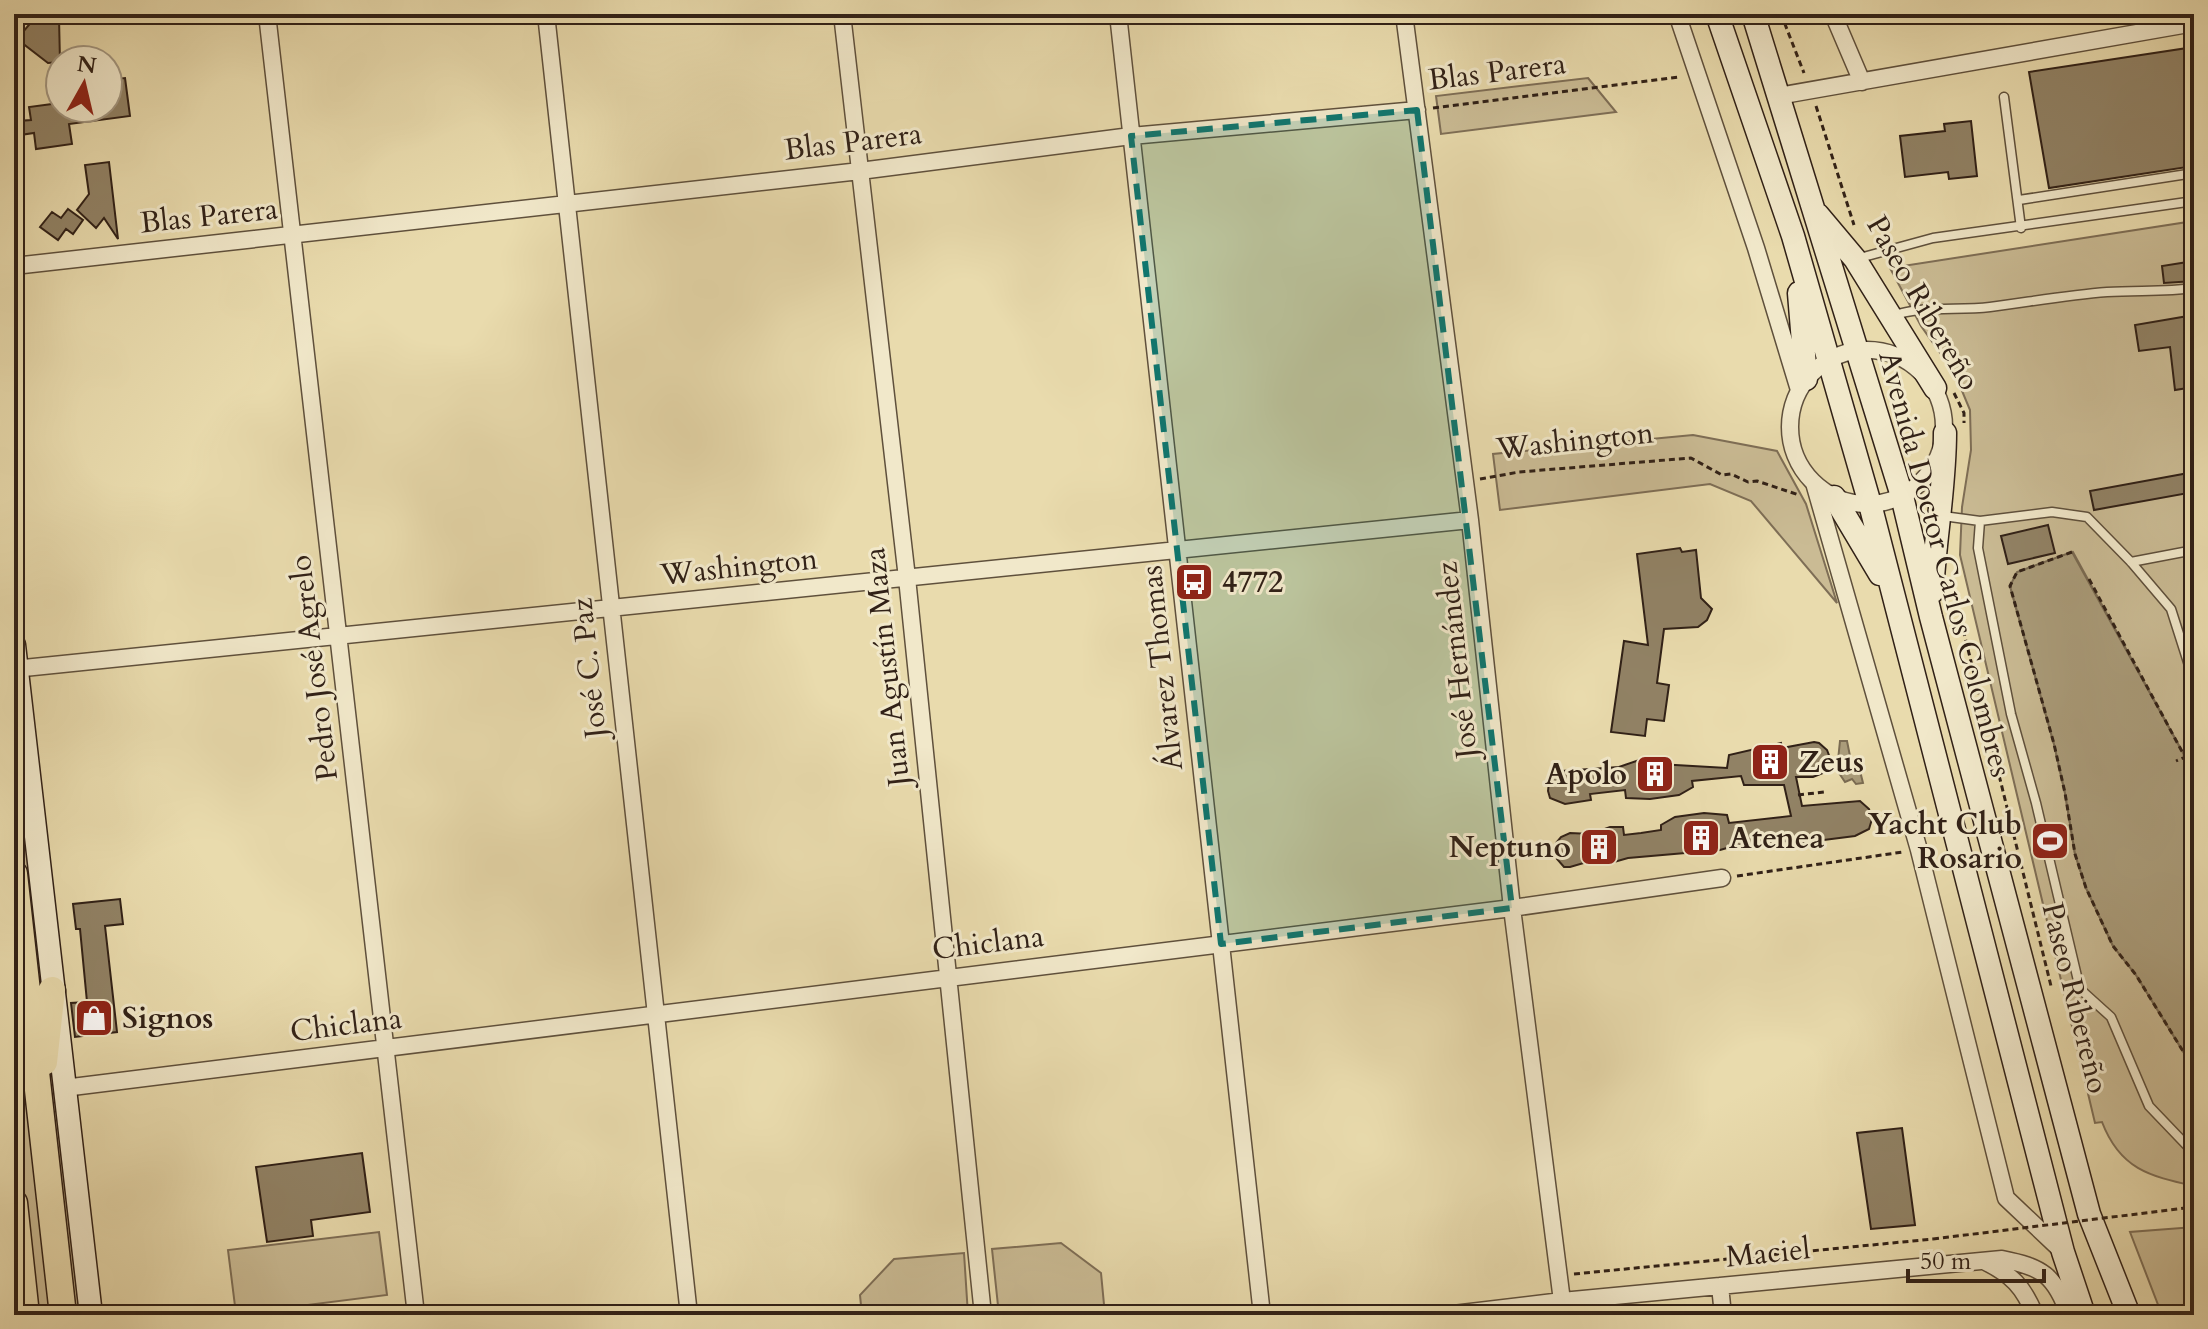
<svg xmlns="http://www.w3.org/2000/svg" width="2208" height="1329" font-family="Cardo,serif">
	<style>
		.green { fill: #cabb94; stroke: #7e6e56; stroke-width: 2 }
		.water { fill: #aa9c7a; stroke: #7a6b52; stroke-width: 2 }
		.building { fill: #918265; stroke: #312117; stroke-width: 2 }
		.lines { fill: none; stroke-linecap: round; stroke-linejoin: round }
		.lane-casing { stroke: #5f503c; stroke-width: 11 }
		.street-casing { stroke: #5f503c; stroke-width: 19 }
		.secondary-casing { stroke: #312117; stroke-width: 25 }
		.primary-casing { stroke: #312117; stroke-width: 29 }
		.path { stroke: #312117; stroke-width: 3; stroke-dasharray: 6 4; stroke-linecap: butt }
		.lane { stroke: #f1e8ca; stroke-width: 8 }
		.street { stroke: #f1e8ca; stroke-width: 16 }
		.secondary { stroke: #f1e8ca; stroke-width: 22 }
		.primary { stroke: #e9dbad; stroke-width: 26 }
		.path-bridge { stroke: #312117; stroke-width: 3; stroke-dasharray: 6 4; stroke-linecap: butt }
		.marked { fill: #0f766e; fill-opacity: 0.2; stroke: #0f766e; stroke-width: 6; stroke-dasharray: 16 10; stroke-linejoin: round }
		.labels { text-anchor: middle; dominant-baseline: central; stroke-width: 6; stroke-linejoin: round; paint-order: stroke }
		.street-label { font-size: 30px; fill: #312117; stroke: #f1e8ca }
		.poi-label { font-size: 30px; font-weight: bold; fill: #312117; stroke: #f1e8ca; text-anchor: start }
	</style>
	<rect width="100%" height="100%" fill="#e9dbad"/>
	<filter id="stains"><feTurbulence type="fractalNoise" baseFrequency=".0025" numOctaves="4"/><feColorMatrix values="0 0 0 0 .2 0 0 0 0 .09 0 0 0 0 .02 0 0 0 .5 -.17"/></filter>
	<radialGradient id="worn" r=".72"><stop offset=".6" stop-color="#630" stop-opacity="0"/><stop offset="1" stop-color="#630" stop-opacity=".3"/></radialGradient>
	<path class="green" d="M1588,78L1616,112L1441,134L1436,96Z
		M2194,221V773L2073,552L2010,586L2054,744L2065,793L2075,854L2086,888L2113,946L2136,975L2194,1069V1186C2149,1176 2120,1169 2102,1122L2095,1123L1960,555L1962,507L1971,450L1970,410L1955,374L1921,326L1890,268Z
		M1693,435L1777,451L1806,504L1837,603L1751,501L1710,484L1500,510L1493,454Z
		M14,645L91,1315H14Z
		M2194,1227V1315H2162L2130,1232Z
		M379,1232L387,1295L236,1314L228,1250Z
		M1061,1243L1101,1273L1105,1315H999L992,1249Z
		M964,1253L968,1315H862L860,1295L894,1259Z"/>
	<path class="water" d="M2072,552L2194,773V1069L2136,975L2113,946L2086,888L2075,854L2065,793L2054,744L2010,586L2017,572Z
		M1840,741H1847L1851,761L1858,763L1863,783L1856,784L1852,779L1845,782L1837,770Z"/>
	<path class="building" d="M38,14H55L59,18L60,62L48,63L17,39Z
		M2194,47V166L2049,188L2029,72Z
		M125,78L130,116L69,124L72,144L36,149L34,133L20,135L18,121L31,120L29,107L60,103V108H108V80Z
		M1971,121L1977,176L1949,179L1948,172L1905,177L1900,136L1945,131L1944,124Z
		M109,162L118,239L104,218L96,228L77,210L89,194L85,165Z
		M68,209L83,220L73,234L66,229L58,240L40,227L52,212L61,218Z
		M2194,261V281L2164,283L2162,266Z
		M2194,315V387L2175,390L2170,347L2139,351L2135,325Z
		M2194,472V492L2094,510L2090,491Z
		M2048,525L2055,553L2008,564L2001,536Z
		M1680,548L1682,552L1696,550L1701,598L1712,609L1707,620L1698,627L1664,629L1657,683L1669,685L1664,721L1647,719L1645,736L1611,732L1624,641L1648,645L1637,554Z
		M1814,742L1819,743L1827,750L1830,758L1823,773L1813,777H1796L1802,806L1860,801L1869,809L1872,819L1869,829L1855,836L1808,842L1777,841L1734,846L1720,850L1628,858L1607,864L1587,862L1570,867H1564L1557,859L1554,852L1556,843L1561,837L1570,833L1591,834L1610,827H1623L1624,835L1641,833L1661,830V825L1675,817L1704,813L1727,815L1729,823L1791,816L1784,785H1744L1741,776L1692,781L1693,787L1679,795L1650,799L1626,798L1625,790L1590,794L1591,800L1565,804L1550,798L1548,791L1549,782L1554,775L1561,771L1619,767L1642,759L1641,763L1727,768L1729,755L1781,743L1782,748Z
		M120,899L123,924L105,926L117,1032L75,1037L71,1003L87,1002L80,929H76L73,904Z
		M1902,1128L1915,1225L1871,1229L1857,1133Z
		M362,1153L370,1212L311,1220L313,1236L267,1242L256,1167Z"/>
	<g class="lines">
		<defs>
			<path id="lane" d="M2004,97L2021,228
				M2019,200L2194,173
				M1856,259L1933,238L2194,201
				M1892,316C1923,305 1957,311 1990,307C2029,302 2068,295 2107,292C2137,290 2165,292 2194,288
				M1943,516L1980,521L2052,512L2087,517L2131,562L2171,609L2194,681
				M1980,521L1978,548L2011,714L2036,803L2080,989L2111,1017L2149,1106L2194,1153
				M2131,562L2194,550"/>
			<path id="street" d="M267,14L416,1315
				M546,14L689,1315
				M842,14L907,578L983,1315
				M1118,14L1262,1315
				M1404,14L1470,520L1512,908L1562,1301
				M1677,14L1756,248L1799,390
				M1833,14L1862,82
				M1778,96L2194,23
				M14,266L860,171L1131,136L1417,110
				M1790 427a77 77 0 1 1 154 0a77 77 0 1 1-154 0Z
				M1814,483L1919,850L2006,1198L2063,1252
				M14,669L1470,520
				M64,1088L1512,908L1722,878
				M1984,1261C2012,1275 2023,1286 2035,1315
				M1720,1286L1723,1315
				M1445,1315L1562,1301L2002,1259C2042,1267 2055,1275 2069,1315"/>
			<path id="secondary" d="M1717,14L1793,236L1870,504L2063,1252L2084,1315
				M1753,14L1902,496L1931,617L2089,1214L2129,1315
				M1818,215L1855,259L1935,388
				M1799,293L1806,379
				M1834,497L1880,574
				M1932,592C1935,538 1945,486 1945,433
				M14,645L91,1315"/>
			<path id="primary" d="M14,874L63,1315
				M44,1062L52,990
				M14,1203L26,1315"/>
		</defs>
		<use href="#lane" class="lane-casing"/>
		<use href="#street" class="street-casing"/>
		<use href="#secondary" class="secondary-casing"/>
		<use href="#primary" class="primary-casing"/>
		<path class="path" d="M1781,14L1804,73
			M1816,106L1854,225
			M1433,108L1679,77
			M1954,393L1964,413V423
			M1480,479L1519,472L1691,458L1722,475L1731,474L1748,482L1757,481L1799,495
			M2072,552L2017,572L2010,586L2054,744L2065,793L2075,854L2086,888L2113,946L2136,975L2194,1069
			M2089,579L2185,757L2176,761
			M1954,581L1963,629L2051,986
			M1798,795L1824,792
			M1737,876L1903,852
			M1574,1274L1933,1239"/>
		<use href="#lane" class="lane"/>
		<use href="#street" class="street"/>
		<use href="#secondary" class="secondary"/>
		<use href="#primary" class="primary"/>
		<path class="path-bridge" d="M1933,1239L2194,1207"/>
	</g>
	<path class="marked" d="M1417,110L1512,908L1221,944L1131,136Z"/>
	<defs>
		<symbol id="bus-square" viewBox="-11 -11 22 22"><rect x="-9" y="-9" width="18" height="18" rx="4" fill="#8f2418" stroke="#f1e8ca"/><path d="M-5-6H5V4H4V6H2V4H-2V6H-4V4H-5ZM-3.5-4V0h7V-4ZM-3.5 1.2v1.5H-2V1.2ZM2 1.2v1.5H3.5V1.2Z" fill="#fff"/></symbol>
		<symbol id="building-square" viewBox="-11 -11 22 22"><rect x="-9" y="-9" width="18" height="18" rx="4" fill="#8f2418" stroke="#f1e8ca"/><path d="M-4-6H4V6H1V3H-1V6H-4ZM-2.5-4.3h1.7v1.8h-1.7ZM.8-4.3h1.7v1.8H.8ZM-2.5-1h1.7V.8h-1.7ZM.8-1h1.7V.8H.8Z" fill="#fff"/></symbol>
		<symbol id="stadium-square" viewBox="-11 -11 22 22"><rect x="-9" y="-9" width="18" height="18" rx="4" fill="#8f2418" stroke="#f1e8ca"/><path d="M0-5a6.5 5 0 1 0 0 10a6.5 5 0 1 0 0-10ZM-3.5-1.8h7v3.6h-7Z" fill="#fff"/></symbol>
		<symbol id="shop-square" viewBox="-11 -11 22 22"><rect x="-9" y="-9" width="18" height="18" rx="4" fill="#8f2418" stroke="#f1e8ca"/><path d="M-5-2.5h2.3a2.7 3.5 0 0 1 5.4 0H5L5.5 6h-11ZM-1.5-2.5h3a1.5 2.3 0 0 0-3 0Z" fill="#fff"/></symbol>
	</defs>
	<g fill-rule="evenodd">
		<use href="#bus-square" x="1172" y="560" width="44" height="44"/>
		<use href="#building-square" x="1748" y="740" width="44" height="44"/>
		<use href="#building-square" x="1633" y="752" width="44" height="44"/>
		<use href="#building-square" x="1679" y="816" width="44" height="44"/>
		<use href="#stadium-square" x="2028" y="819" width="44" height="44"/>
		<use href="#building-square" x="1577" y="825" width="44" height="44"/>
		<use href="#shop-square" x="72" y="996" width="44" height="44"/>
	</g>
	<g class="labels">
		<g class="street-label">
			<text transform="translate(1497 72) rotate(-7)">Blas Parera</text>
			<text transform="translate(853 142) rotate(-7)">Blas Parera</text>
			<text transform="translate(209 216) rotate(-6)">Blas Parera</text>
			<text transform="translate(1923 303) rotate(60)">Paseo Ribereño</text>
			<text transform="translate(1575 441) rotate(-6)">Washington</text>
			<text transform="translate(1945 564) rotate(75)">Avenida Doctor Carlos Colombres</text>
			<text transform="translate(739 567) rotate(-6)">Washington</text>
			<text transform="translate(1457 660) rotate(-96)">José Hernández</text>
			<text transform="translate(887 667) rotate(-96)">Juan Agustín Maza</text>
			<text transform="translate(314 668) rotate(-97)">Pedro José Agrelo</text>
			<text transform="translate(589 668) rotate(-96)">José C. Paz</text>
			<text transform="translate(1162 668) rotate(-96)">Álvarez Thomas</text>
			<text transform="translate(988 943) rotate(-7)">Chiclana</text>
			<text transform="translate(2075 998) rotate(76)">Paseo Ribereño</text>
			<text transform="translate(346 1025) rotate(-7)">Chiclana</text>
			<text transform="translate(1768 1253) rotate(-6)">Maciel</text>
		</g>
		<g class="poi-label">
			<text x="1222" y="582">4772</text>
			<text x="1798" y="762">Zeus</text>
			<text x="1627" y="774" text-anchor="end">Apolo</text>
			<text x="2022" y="824" text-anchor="end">Yacht Club<tspan x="2022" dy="34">Rosario</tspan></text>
			<text x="1729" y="838">Atenea</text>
			<text x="1571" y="847" text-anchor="end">Neptuno</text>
			<text x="122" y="1018">Signos</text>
		</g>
	</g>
	<rect width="2208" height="1329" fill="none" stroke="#e9dbad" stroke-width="48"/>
	<rect x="16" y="16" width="2176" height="1297" fill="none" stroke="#312117" stroke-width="4"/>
	<rect x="24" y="24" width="2160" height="1281" fill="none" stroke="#312117" stroke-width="2"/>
	<g transform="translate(84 84) rotate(8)"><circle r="38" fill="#f1e8ca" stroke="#a49882" stroke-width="2"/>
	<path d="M0-6L14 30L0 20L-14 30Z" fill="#8f2418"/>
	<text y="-12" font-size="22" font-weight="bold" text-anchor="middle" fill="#312117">N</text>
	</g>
	<path d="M1908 1269v12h136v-12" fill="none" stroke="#312117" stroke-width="4"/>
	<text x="1920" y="1269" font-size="24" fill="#312117" stroke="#f1e8ca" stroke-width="6" paint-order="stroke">50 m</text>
	<rect width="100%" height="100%" filter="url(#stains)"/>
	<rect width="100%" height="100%" fill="url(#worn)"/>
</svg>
